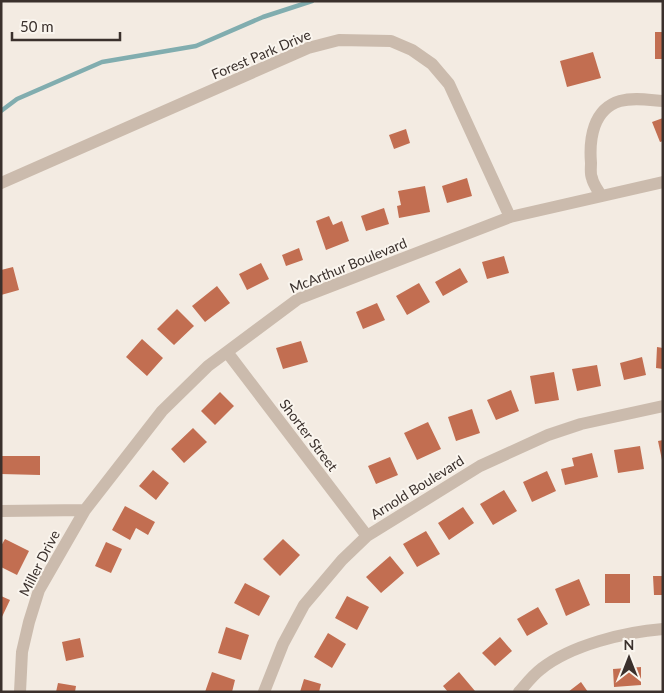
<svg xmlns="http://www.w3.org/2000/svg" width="664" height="693" font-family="Lato,sans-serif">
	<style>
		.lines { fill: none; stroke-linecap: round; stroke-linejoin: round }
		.stream { stroke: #81adaf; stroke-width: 4.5 }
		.building { fill: #c26e51 }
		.minor { stroke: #cbbbad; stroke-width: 12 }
		.labels { text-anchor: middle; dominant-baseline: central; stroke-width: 4; stroke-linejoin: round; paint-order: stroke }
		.street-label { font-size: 14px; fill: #3a302c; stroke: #faf5ee }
	</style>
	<rect width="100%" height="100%" fill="#f3ebe2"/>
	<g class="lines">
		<path class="stream" d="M1,111L17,99L102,62L196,46L263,17L312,1"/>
	</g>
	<path class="building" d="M655,32H663V59H655Z
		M593,52L601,78L567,87L560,61Z
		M663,118V141L660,142L652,122Z
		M406,129L410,143L394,149L389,135Z
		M467,178L472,196L447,203L442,186Z
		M425,186L430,212L399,218L397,206L401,205L398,191Z
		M384,208L389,224L366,231L361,216Z
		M329,216L333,225L342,221L349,241L326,250L316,221Z
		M299,248L303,260L286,266L282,255Z
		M504,256L509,273L487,279L482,262Z
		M261,263L269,279L247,290L239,274Z
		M13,267L19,290L1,295V270Z
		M460,268L468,282L443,296L435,282Z
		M419,283L430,302L407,315L396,296Z
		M217,286L230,303L205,322L192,306Z
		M377,303L385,320L363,329L356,312Z
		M177,309L194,326L174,345L157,329Z
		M142,339L163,358L147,376L126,357Z
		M301,341L308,362L283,369L276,348Z
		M657,347L663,348V369L656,368Z
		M642,357L646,375L624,380L620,363Z
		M597,365L601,386L577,391L572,369Z
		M554,372L559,400L535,404L530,376Z
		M511,390L519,411L496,420L487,400Z
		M220,392L234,406L215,425L201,411Z
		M472,409L480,433L456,441L448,417Z
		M428,422L441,449L417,460L404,433Z
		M193,428L207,442L184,463L171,449Z
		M663,440V460H662L658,441Z
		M640,446L644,469L618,473L614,450Z
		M592,453L598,477L565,485L561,469L574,466L572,458Z
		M1,456H40V475L1,474Z
		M390,457L398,475L376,484L368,466Z
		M153,470L169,483L156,500L139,486Z
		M547,471L556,491L532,502L523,482Z
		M504,490L517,511L493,525L480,504Z
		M125,506L155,522L148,535L136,528L130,540L112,530Z
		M463,507L474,523L449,540L438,523Z
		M426,531L440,554L417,567L403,544Z
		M5,539L29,551L17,575L1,567V546Z
		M283,539L300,555L280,576L263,559Z
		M106,542L122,549L111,573L95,566Z
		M390,556L404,573L381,593L366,577Z
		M605,574H630V603H605Z
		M653,576H663V595H654Z
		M579,579L590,605L566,616L555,589Z
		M245,583L270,596L259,616L234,603Z
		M1,596L10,600L1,619Z
		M347,596L369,607L357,630L335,618Z
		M538,607L548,624L527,636L517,619Z
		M226,627L249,635L241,660L218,653Z
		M328,633L346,644L332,668L314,657Z
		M500,637L512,651L495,666L482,653Z
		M80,638L84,657L66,661L62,642Z
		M641,667V685L614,687L613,669Z
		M212,672L235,680L232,692H205Z
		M459,672L475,691L474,692H448L443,686Z
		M304,679L321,684L319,692H300Z
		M581,682L588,692H568Z
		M58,683L76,686L75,692H56Z"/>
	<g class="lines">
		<path class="minor" d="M1,183L308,48L339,40L391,41L412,50L432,64L449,84L510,217
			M601,196C598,190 593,184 592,178C590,174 591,168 591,163C589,139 593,109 620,101C634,97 649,100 663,101
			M227,352L367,536
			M1,511L85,510L162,411L208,366L298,299L510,217L663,182
			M20,692L22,652L29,622L39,590L85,510
			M264,692L283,644L304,605L342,560L367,536L480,466L548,435L581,424L663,406
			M519,692C526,684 533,675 541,669C571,645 625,632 663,629"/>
	</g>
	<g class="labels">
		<g class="street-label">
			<text transform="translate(261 54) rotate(-23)">Forest Park Drive</text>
			<text transform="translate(348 265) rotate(-22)">McArthur Boulevard</text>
			<text transform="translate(309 435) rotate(53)">Shorter Street</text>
			<text transform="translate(417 487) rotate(-32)">Arnold Boulevard</text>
			<text transform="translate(39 563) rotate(-63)">Miller Drive</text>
		</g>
	</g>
	<rect width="664" height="693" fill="none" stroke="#3a302c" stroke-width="5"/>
	<g transform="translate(629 658)" stroke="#faf5ee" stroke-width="4" paint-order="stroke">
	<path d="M0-4L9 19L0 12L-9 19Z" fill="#3a302c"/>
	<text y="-8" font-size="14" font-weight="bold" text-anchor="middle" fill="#3a302c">N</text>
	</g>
	<path d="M12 32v8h108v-8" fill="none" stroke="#3a302c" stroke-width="2.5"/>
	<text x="20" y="32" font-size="15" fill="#3a302c" stroke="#faf5ee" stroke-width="4" paint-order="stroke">50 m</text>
</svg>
